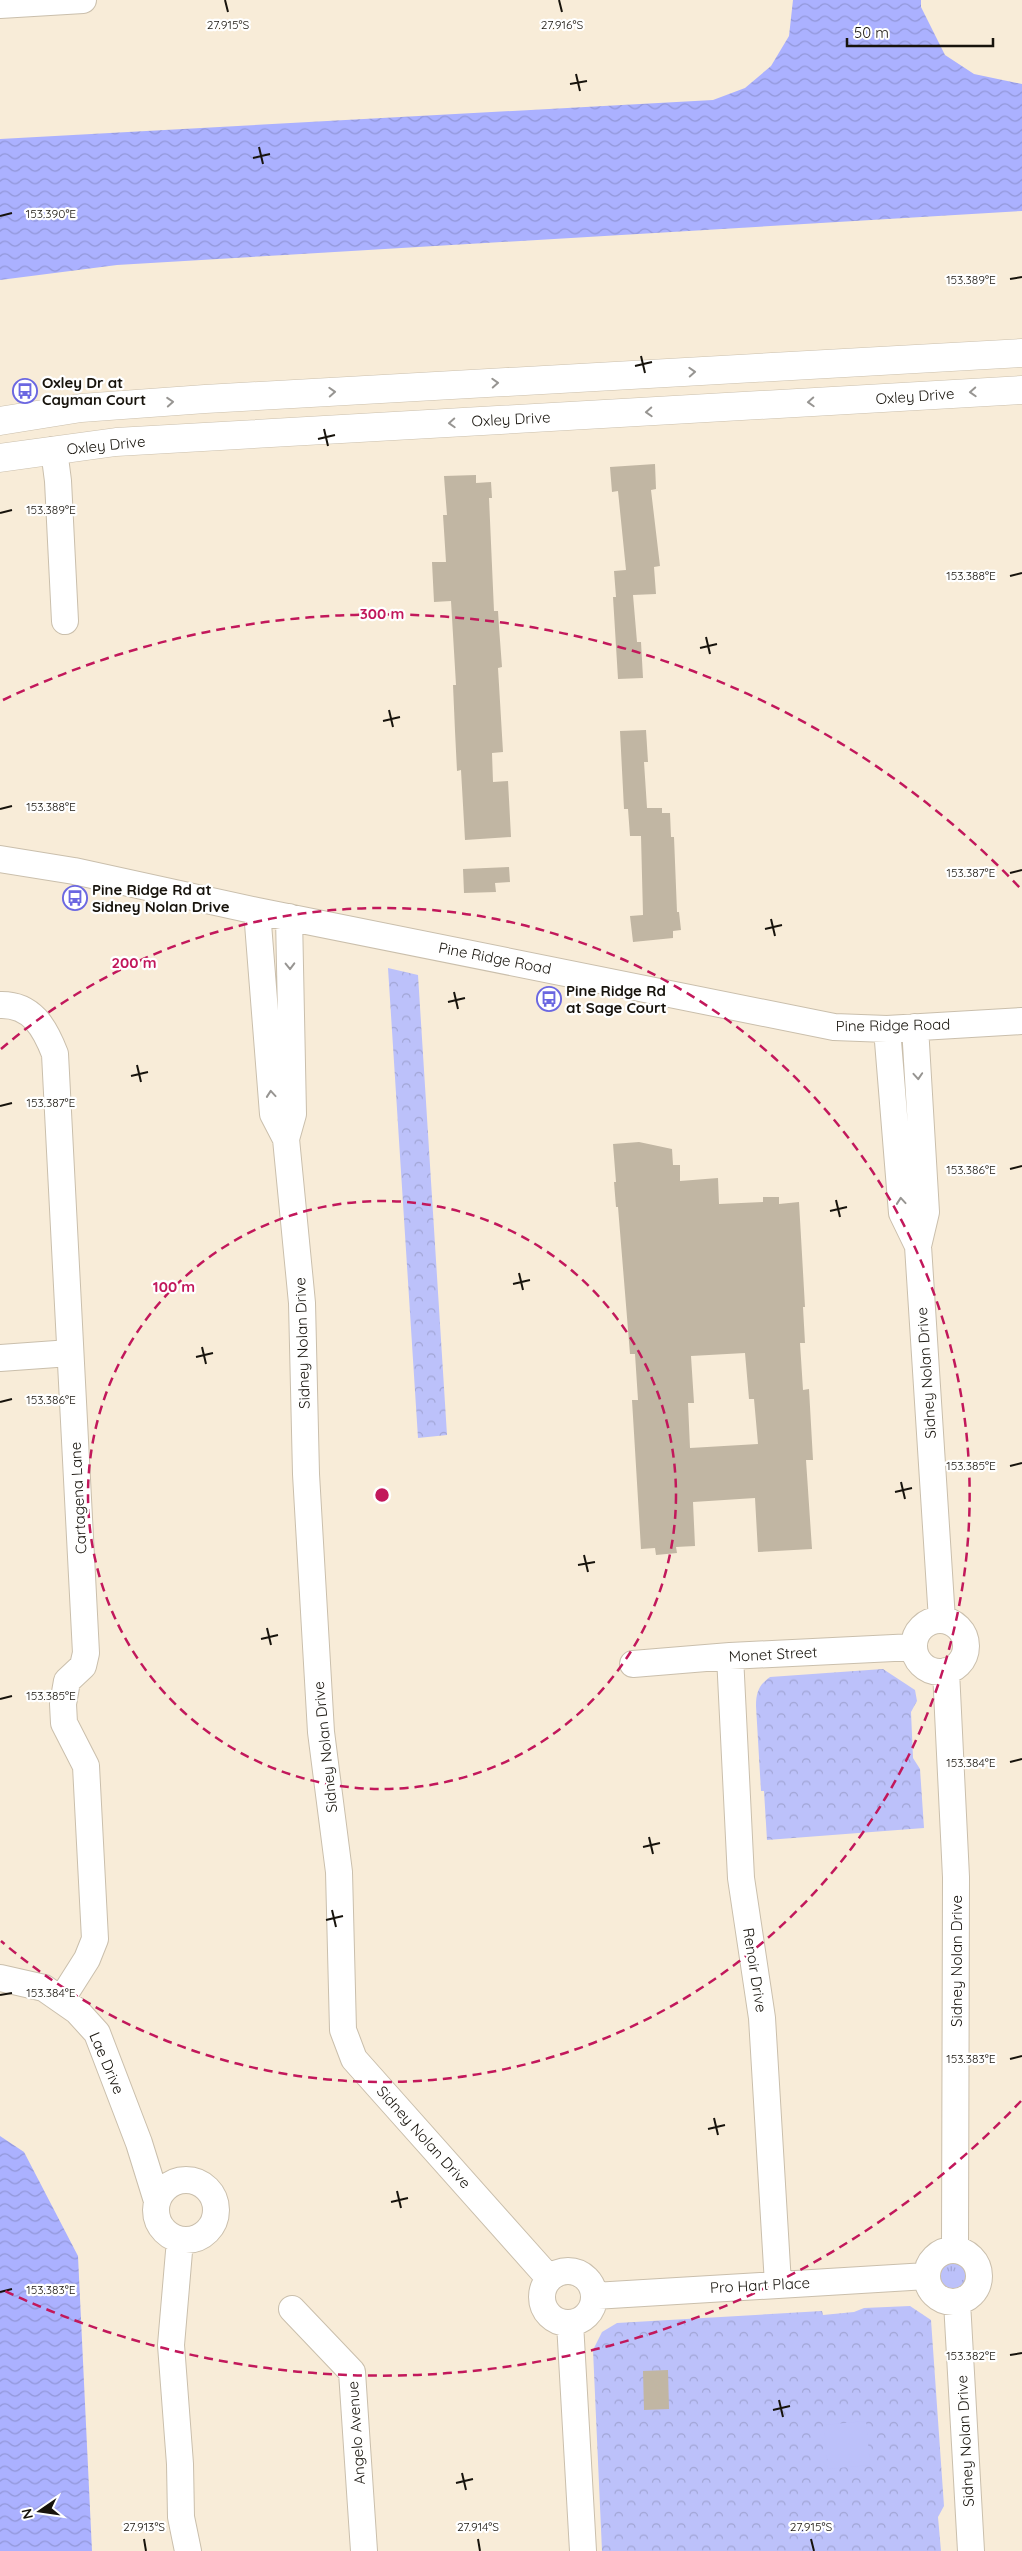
<svg xmlns="http://www.w3.org/2000/svg" width="1022" height="2551" font-family="Quicksand,sans-serif">
	<style>
		.grass { fill: url(#grass-tufts) }
		.park { fill: url(#park-crowns) }
		.garden { fill: #bcc1fa }
		.water { fill: url(#water-waves) }
		.building { fill: #c1b6a3; fill-rule: evenodd }
		.lines { fill: none; stroke-linecap: round; stroke-linejoin: round }
		.minor-casing { stroke: #cabfac; stroke-width: 28 }
		.major-casing { stroke: #cabfac; stroke-width: 29 }
		.minor { stroke: #fff; stroke-width: 26 }
		.major { stroke: #fff; stroke-width: 28 }
		.oneway { stroke: #979592 }
		.ticks { fill: none; stroke: #17130c; stroke-width: 2 }
		.ring { fill: none; stroke: #c2185b; stroke-width: 2.5; stroke-dasharray: 9 6 }
		.labels { text-anchor: middle; dominant-baseline: central; stroke-width: 4.5; stroke-linejoin: round; paint-order: stroke }
		.poi-label { font-size: 15px; font-weight: bold; fill: #17130c; stroke: #fff; text-anchor: start }
		.street-label { font-size: 15px; fill: #17130c; stroke: #fff }
		.ticks-label { font-size: 12px; text-anchor: middle; fill: #17130c; stroke: #fff; stroke-width: 4.5; stroke-linejoin: round; paint-order: stroke }
		.centre { fill: #c2185b; stroke: #fff; stroke-width: 2.5 }
		.ring-label { font-size: 15px; text-anchor: middle; font-weight: bold; fill: #c2185b; stroke: #fff; stroke-width: 4.5; stroke-linejoin: round; paint-order: stroke }
	</style>
	<defs>
		<pattern id="grass-tufts" width="24" height="20" patternUnits="userSpaceOnUse" patternTransform="scale(1.25)"><rect width="24" height="20" fill="#bcc1fa"/><path d="M3 7l-1-3M5 7V3M7 7l1-3M15 17l-1-3M17 17v-4M19 17l1-3" fill="none" stroke="#a1a5d5"/></pattern>
		<pattern id="park-crowns" width="20" height="18" patternUnits="userSpaceOnUse" patternTransform="scale(1.25)"><rect width="20" height="18" fill="#bcc1fa"/><path d="M2 6a3 3 0 1 1 6 0M12 15a3 3 0 1 1 6 0" fill="none" stroke="#a1a5d5"/></pattern>
		<pattern id="water-waves" width="16" height="10" patternUnits="userSpaceOnUse" patternTransform="scale(1.25)"><rect width="16" height="10" fill="#abb1ff"/><path d="M0 5q4-4 8 0t8 0" fill="none" stroke="#9297d9"/></pattern>
	</defs>
	<rect width="100%" height="100%" fill="#f8ecd8"/>
	<path class="grass" d="M935 2276a18 18 0 1 1 36 0a18 18 0 1 1-36 0Z"/>
	<path class="park" d="M388,968L418,975L447,1435L418,1438Z
		M883,1669L915,1690L917,1701L911,1712L913,1758L920,1769L924,1828L767,1840L764,1791H761L756,1706C756,1692 759,1685 770,1677Z
		M910,2306L931,2320L944,2506L938,2517L941,2551H602L593,2350L602,2332L617,2323L822,2311L823,2315L854,2312L864,2308Z"/>
	<path class="garden" d="M866,2421L870,2465L828,2469L824,2425Z"/>
	<path class="water" d="M793,0H921V7L945,55L974,74L1022,84V211L117,265L0,280V139L713,100L745,88L771,66L789,36Z
		M0,2136L24,2152L78,2256L92,2551H0Z"/>
	<path class="building" d="M655,464L656,489L651,490L660,566L654,567L656,594L633,595L637,642H641L643,678L618,679L613,597H616L614,571L626,570L618,491L612,492L610,467Z
		M476,475V483L491,482L492,498H489L494,611H498L499,627L502,667L498,668L503,752L492,753L493,782L508,781L511,837L465,840L461,770L457,771L455,731L453,685H456L451,601L434,602L432,562H446L443,515H447L444,476Z
		M646,730L648,762H644L647,808H662V813H670L671,837H674L677,912H679L681,930L673,931V938L633,942L630,916L643,915L641,836H630L628,809H624L620,731Z
		M509,867L510,882L495,883L496,892L464,893L463,869Z
		M639,1142L672,1149L673,1165H680V1181L718,1178L719,1204L763,1202V1197H779V1204L799,1202L805,1307H803L805,1343H800L803,1390L809,1389L813,1460H806L812,1549L758,1552L755,1498L693,1502L695,1546L676,1547L677,1553L656,1555L655,1548L641,1549L632,1400H638L635,1354H630L618,1207H616L614,1182H616L613,1144ZM745,1353L749,1399H754L758,1444L690,1448L688,1403H694L691,1356Z
		M668,2370L669,2409L644,2410L643,2371Z"/>
	<g class="lines">
		<defs>
			<path id="minor" d="M0,5L83,0
				M54,450L58,481L65,621
				M0,859L74,871L257,911L834,1027L887,1029L1022,1021
				M257,911L273,1114L286,1139L302,1303L306,1474L321,1732L339,1872L343,2030L354,2059L549,2278
				M0,1005C32,1004 45,1028 55,1054L86,1653L83,1666L67,1681L63,1704L64,1723L86,1766L95,1939L87,1959L61,2000
				M915,1027L926,1212L918,1246L942,1620
				M887,1029L902,1213L918,1246
				M286,1139L293,1114L289,917
				M0,1358L70,1353
				M914 1646a26 26 0 1 1 52 0a26 26 0 1 1-52 0Z
				M730,1656L741,1878L762,2018L778,2284
				M633,1664L730,1656L914,1647
				M946,1671L956,1877L955,2250
				M0,1978L44,1988L77,2011L97,2033L139,2143L157,2201
				M156 2210a30 30 0 1 1 60 0a30 30 0 1 1-60 0Z
				M180,2240L171,2345L180,2464L181,2517L188,2551
				M927 2276a26 26 0 1 1 52 0a26 26 0 1 1-52 0Z
				M542 2297a26 26 0 1 1 52 0a26 26 0 1 1-52 0Z
				M594,2296L927,2276
				M957,2302L971,2551
				M292,2309L352,2372L364,2551
				M570,2323L583,2551"/>
			<path id="major" d="M0,421L81,408L205,399L1022,353
				M0,458L116,442L1022,390"/>
		</defs>
		<use href="#minor" class="minor-casing"/>
		<use href="#major" class="major-casing"/>
		<use href="#minor" class="minor"/>
		<use href="#major" class="major"/>
	</g>
	<defs><path id="oneway-chevron" d="M-2-3.5L2.5 0L-2 3.5" fill="none" stroke-width="1.6" stroke-linecap="round" stroke-linejoin="round" transform="scale(1.25)"/></defs>
	<g class="oneway">
		<use href="#oneway-chevron" transform="translate(692 372) rotate(-3)"/>
		<use href="#oneway-chevron" transform="translate(495 383) rotate(-3)"/>
		<use href="#oneway-chevron" transform="translate(332 392) rotate(-3)"/>
		<use href="#oneway-chevron" transform="translate(973 392) rotate(177)"/>
		<use href="#oneway-chevron" transform="translate(170 402) rotate(-4)"/>
		<use href="#oneway-chevron" transform="translate(811 402) rotate(177)"/>
		<use href="#oneway-chevron" transform="translate(649 412) rotate(177)"/>
		<use href="#oneway-chevron" transform="translate(452 423) rotate(177)"/>
		<use href="#oneway-chevron" transform="translate(290 966) rotate(89)"/>
		<use href="#oneway-chevron" transform="translate(918 1076) rotate(86)"/>
		<use href="#oneway-chevron" transform="translate(271 1094) rotate(-95)"/>
		<use href="#oneway-chevron" transform="translate(901 1201) rotate(-95)"/>
	</g>
	<path class="ticks" d="M225,0L228,12M559,0L562,12M576,74L580,91M570,84L587,81M259,147L263,164M253,158L270,154M0,216L12,213M1010,279L1022,277M641,356L645,373M635,366L652,362M324,429L328,446M318,439L335,435M0,513L12,510M1010,576L1022,573M706,637L710,654M700,648L717,644M389,710L393,727M383,721L400,717M0,809L12,806M1010,873L1022,870M771,919L775,936M765,929L782,925M454,992L458,1009M448,1002L465,998M137,1065L141,1082M131,1076L148,1072M0,1106L12,1103M1010,1169L1022,1166M836,1200L840,1217M830,1211L847,1207M519,1273L523,1290M513,1284L530,1280M202,1347L206,1364M196,1357L213,1353M0,1402L12,1399M1010,1466L1022,1463M901,1482L905,1499M895,1492L912,1488M584,1555L588,1572M578,1565L595,1562M267,1628L271,1645M261,1639L278,1635M0,1699L12,1696M1010,1762L1022,1759M649,1837L653,1854M643,1847L660,1843M332,1910L336,1927M326,1920L343,1916M0,1995L12,1993M1010,2059L1022,2056M714,2118L718,2135M708,2129L725,2125M397,2191L401,2208M391,2202L408,2198M0,2292L12,2289M1010,2355L1022,2353M779,2400L783,2417M773,2410L790,2406M462,2473L466,2490M456,2483L473,2479M144,2539L146,2551M478,2539L480,2551M811,2539L814,2551"/>
	<g class="ring">
		<circle cx="382" cy="1495" r="294"/>
		<path d="M1 1049A587 587 0 1 1 1 1941"/>
		<path d="M1021 2101A881 881 0 0 1 3 2290M3 700A881 881 0 0 1 1021 889"/>
	</g>
	<defs>
		<symbol id="bus-ring" viewBox="-11 -11 22 22"><circle r="9.5" fill="#fff" stroke="#6b67e1" stroke-width="1.5"/><path d="M-5-6H5V4H4V6H2V4H-2V6H-4V4H-5ZM-3.5-4V0h7V-4ZM-3.5 1.2v1.5H-2V1.2ZM2 1.2v1.5H3.5V1.2Z" fill="#6b67e1"/></symbol>
	</defs>
	<g fill-rule="evenodd">
		<use href="#bus-ring" x="11" y="377" width="28" height="28"/>
		<use href="#bus-ring" x="61" y="884" width="28" height="28"/>
		<use href="#bus-ring" x="535" y="985" width="28" height="28"/>
	</g>
	<g class="labels">
		<g class="poi-label">
			<text x="42" y="382">Oxley Dr at<tspan x="42" dy="17">Cayman Court</tspan></text>
			<text x="92" y="889">Pine Ridge Rd at<tspan x="92" dy="17">Sidney Nolan Drive</tspan></text>
			<text x="566" y="990">Pine Ridge Rd<tspan x="566" dy="17">at Sage Court</tspan></text>
		</g>
		<g class="street-label">
			<text transform="translate(915 396) rotate(-4)">Oxley Drive</text>
			<text transform="translate(511 419) rotate(-3)">Oxley Drive</text>
			<text transform="translate(106 445) rotate(-6)">Oxley Drive</text>
			<text transform="translate(495 958) rotate(11)">Pine Ridge Road</text>
			<text transform="translate(893 1025) rotate(-1)">Pine Ridge Road</text>
			<text transform="translate(302 1343) rotate(-92)">Sidney Nolan Drive</text>
			<text transform="translate(926 1373) rotate(-94)">Sidney Nolan Drive</text>
			<text transform="translate(78 1498) rotate(-93)">Cartagena Lane</text>
			<text transform="translate(773 1654) rotate(-3)">Monet Street</text>
			<text transform="translate(325 1747) rotate(-96)">Sidney Nolan Drive</text>
			<text transform="translate(956 1961) rotate(-90)">Sidney Nolan Drive</text>
			<text transform="translate(755 1970) rotate(81)">Renoir Drive</text>
			<text transform="translate(107 2063) rotate(67)">Lae Drive</text>
			<text transform="translate(424 2137) rotate(48)">Sidney Nolan Drive</text>
			<text transform="translate(760 2285) rotate(-3)">Pro Hart Place</text>
			<text transform="translate(356 2433) rotate(-94)">Angelo Avenue</text>
			<text transform="translate(965 2441) rotate(-93)">Sidney Nolan Drive</text>
		</g>
	</g>
	<g class="ticks-label">
		<text x="228" y="29">27.915°S</text>
		<text x="562" y="29">27.916°S</text>
		<text x="51" y="218">153.390°E</text>
		<text x="971" y="284">153.389°E</text>
		<text x="51" y="514">153.389°E</text>
		<text x="971" y="580">153.388°E</text>
		<text x="51" y="811">153.388°E</text>
		<text x="971" y="877">153.387°E</text>
		<text x="51" y="1107">153.387°E</text>
		<text x="971" y="1174">153.386°E</text>
		<text x="51" y="1404">153.386°E</text>
		<text x="971" y="1470">153.385°E</text>
		<text x="51" y="1700">153.385°E</text>
		<text x="971" y="1767">153.384°E</text>
		<text x="51" y="1997">153.384°E</text>
		<text x="971" y="2063">153.383°E</text>
		<text x="51" y="2294">153.383°E</text>
		<text x="971" y="2360">153.382°E</text>
		<text x="144" y="2531">27.913°S</text>
		<text x="478" y="2531">27.914°S</text>
		<text x="811" y="2531">27.915°S</text>
	</g>
	<circle cx="382" cy="1495" r="8" class="centre"/>
	<g class="ring-label">
		<text x="382" y="619">300 m</text>
		<text x="134" y="968">200 m</text>
		<text x="174" y="1292">100 m</text>
	</g>
	<g transform="translate(40 2511) rotate(257)" stroke="#ffffff" stroke-width="4" paint-order="stroke">
	<path d="M0-4L9 19L0 12L-9 19Z" fill="#17130c"/>
	<text y="-8" font-size="14" font-weight="bold" text-anchor="middle" fill="#17130c">N</text>
	</g>
	<path d="M847 38v8h146v-8" fill="none" stroke="#17130c" stroke-width="2.5"/>
	<text x="854" y="38" font-size="15" fill="#17130c" stroke="#ffffff" stroke-width="4" paint-order="stroke">50 m</text>
</svg>
